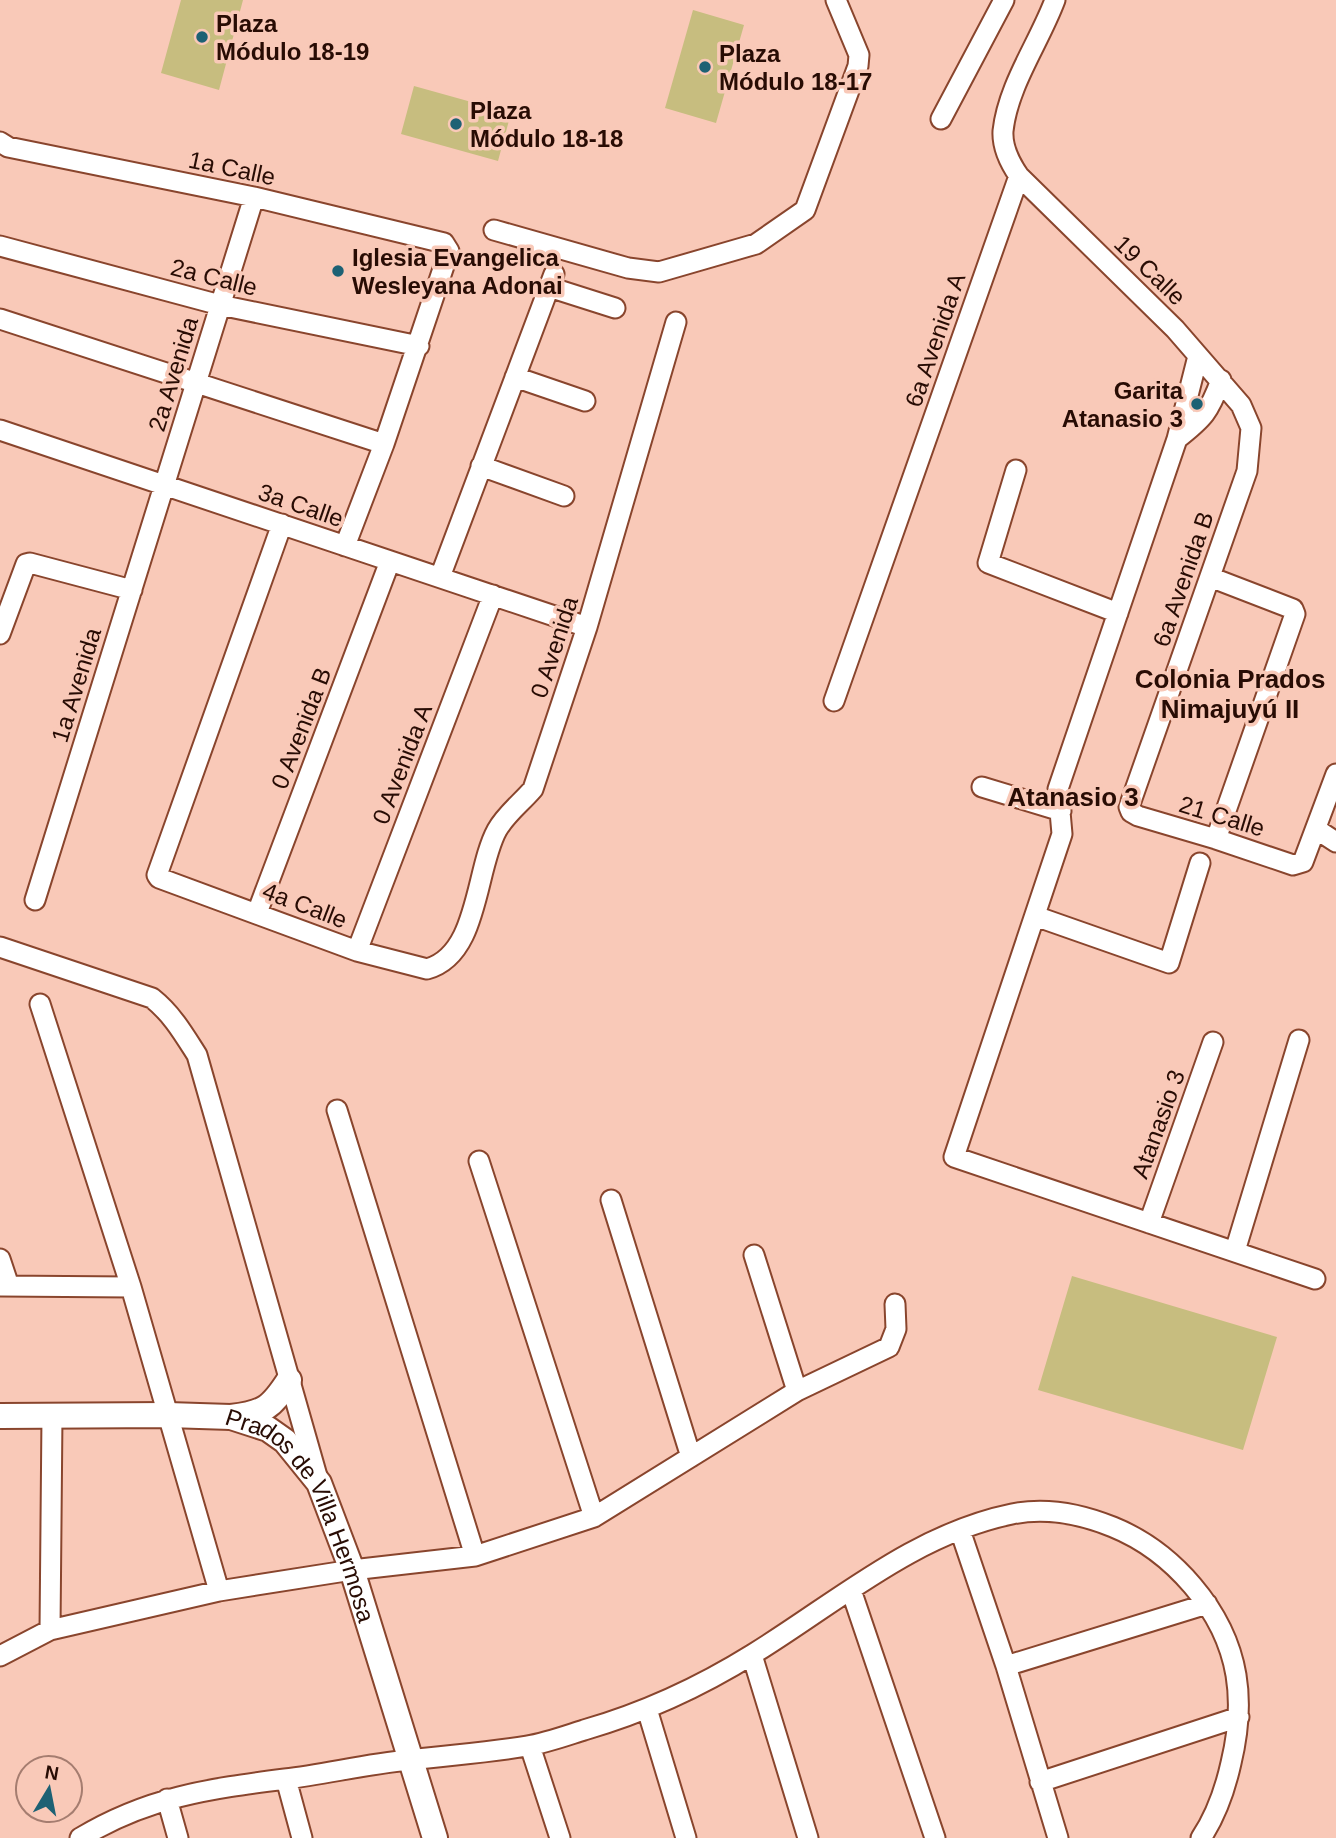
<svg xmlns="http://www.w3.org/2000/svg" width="1336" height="1838" font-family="Arial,sans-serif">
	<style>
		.green { fill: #c7bd7f }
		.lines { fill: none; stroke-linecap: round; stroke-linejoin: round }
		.minor-casing { stroke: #89452d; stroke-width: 23 }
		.major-casing { stroke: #89452d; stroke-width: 28 }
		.minor { stroke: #fff; stroke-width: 19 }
		.major { stroke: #fff; stroke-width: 24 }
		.poi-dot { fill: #1d6174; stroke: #f9c9b8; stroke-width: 2.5 }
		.labels { text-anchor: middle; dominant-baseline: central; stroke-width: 7; stroke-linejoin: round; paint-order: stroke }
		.poi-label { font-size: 24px; font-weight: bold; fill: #280c04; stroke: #f9c9b8; text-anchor: start }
		.street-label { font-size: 24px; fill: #280c04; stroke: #f9c9b8 }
		.neighbourhood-label { font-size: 26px; font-weight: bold; fill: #280c04; stroke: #f9c9b8 }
	</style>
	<rect width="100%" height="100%" fill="#f9c9b8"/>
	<path class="green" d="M181,0H243L219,90L161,73Z
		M693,10L744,25L716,123L665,108Z
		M414,86L511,113L498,161L401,134Z
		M1072,1276L1277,1337L1243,1450L1038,1390Z"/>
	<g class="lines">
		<defs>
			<path id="minor" d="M1055,0C1039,43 1008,85 1003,131C1002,148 1010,163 1019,176L1175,329L1241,405L1251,428L1247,471L1129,807L1131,812L1138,816L1216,839L1293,865L1303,862L1336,774
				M941,119L1004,0
				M0,142L8,147L254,197L444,243L449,251L384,444L345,546
				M494,230L628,268L659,272L756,244L805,210L858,66L859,55L836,0
				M0,246L220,305L419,346
				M549,287L615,308
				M0,319L384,444
				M1198,356L1177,439L1058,789L1062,834L954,1157L1315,1279
				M515,377L585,401
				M0,430L587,627
				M1177,439C1204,418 1209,412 1221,380
				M481,466L564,496
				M1016,470L988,563L1118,613
				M282,524L157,875L159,878L357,951L427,969C479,955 475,870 497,830C506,814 521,803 533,789L587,627L676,322
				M440,577L554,274
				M1210,577L1293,609L1295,614L1216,839
				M0,634L26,564L30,563L132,590
				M834,701L1019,176
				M982,787L1061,811
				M1316,829L1336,842
				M35,900L254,197
				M257,913L390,561
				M1035,916L1169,963L1200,863
				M0,947L152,998C172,1014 183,1033 197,1055L317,1476
				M357,951L493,595
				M40,1004L131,1287L219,1591
				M337,1110L475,1556
				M479,1161L594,1517
				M611,1200L691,1457
				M1149,1223L1213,1042
				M1235,1251L1299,1040
				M754,1255L797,1391
				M0,1259L9,1286
				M0,1286L131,1287
				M960,1530L1006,1666L1058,1838
				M851,1590L935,1838
				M50,1630L52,1415
				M752,1655L808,1838
				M0,1656L50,1630L219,1591L352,1570L475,1556L594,1517L797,1391L889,1347L896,1329L895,1304
				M1006,1666L1207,1604
				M647,1709L686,1838
				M530,1746L560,1838
				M286,1779L302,1838
				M1040,1782L1239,1717
				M167,1799L178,1838
				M80,1838C148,1797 208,1789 285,1779C326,1774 367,1764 409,1760C448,1755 488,1753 527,1746C546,1743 565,1736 584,1730C643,1713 700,1687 753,1654C836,1603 914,1534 1012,1514C1046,1507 1081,1514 1113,1527C1172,1551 1225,1610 1236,1675C1241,1705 1238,1734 1231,1763C1225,1790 1217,1814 1201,1838"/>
			<g id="major">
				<path id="s1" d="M0,1416L168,1415L231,1417L268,1429L285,1441L319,1483L352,1570L435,1838"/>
				<path d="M231,1417C264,1413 271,1408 289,1380"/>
			</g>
		</defs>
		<use href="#minor" class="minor-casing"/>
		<use href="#major" class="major-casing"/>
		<use href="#minor" class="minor"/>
		<use href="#major" class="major"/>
	</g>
	<g class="poi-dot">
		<circle cx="202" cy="37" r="7"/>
		<circle cx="705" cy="67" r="7"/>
		<circle cx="456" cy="124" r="7"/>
		<circle cx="338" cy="271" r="7"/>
		<circle cx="1197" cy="404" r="7"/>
	</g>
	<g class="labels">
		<g class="poi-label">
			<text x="216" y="23">Plaza<tspan x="216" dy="28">Módulo 18-19</tspan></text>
			<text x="719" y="53">Plaza<tspan x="719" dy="28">Módulo 18-17</tspan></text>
			<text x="470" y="110">Plaza<tspan x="470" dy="28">Módulo 18-18</tspan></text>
			<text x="352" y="257">Iglesia Evangelica<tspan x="352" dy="28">Wesleyana Adonai</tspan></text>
			<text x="1183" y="390" text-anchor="end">Garita<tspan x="1183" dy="28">Atanasio 3</tspan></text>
		</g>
		<g class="street-label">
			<text transform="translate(232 168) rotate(12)">1a Calle</text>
			<text transform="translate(1150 270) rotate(44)">19 Calle</text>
			<text transform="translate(214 277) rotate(14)">2a Calle</text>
			<text transform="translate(935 340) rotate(-71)">6a Avenida A</text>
			<text transform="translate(173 374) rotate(-73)">2a Avenida</text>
			<text transform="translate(301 505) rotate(19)">3a Calle</text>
			<text transform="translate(1183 579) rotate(-71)">6a Avenida B</text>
			<text transform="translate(554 647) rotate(-72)">0 Avenida</text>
			<text transform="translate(76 685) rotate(-73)">1a Avenida</text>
			<text transform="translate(301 728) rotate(-69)">0 Avenida B</text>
			<text transform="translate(402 764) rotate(-69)">0 Avenida A</text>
			<text transform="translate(1222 816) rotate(17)">21 Calle</text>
			<text transform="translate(305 905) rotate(21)">4a Calle</text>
			<text transform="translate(1158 1124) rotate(-70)">Atanasio 3</text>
			<text stroke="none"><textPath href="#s1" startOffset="359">Prados de Villa Hermosa</textPath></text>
		</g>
		<g class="neighbourhood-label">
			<text x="1230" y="679">Colonia Prados<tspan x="1230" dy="30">Nimajuyú II</tspan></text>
			<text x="1073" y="797">Atanasio 3</text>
		</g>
	</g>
	<g transform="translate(49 1789) rotate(10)"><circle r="33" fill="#f9c9b8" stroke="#a57d70" stroke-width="2"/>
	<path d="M0-5L12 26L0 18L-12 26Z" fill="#1d6174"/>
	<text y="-10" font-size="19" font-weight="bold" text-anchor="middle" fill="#280c04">N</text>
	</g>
</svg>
